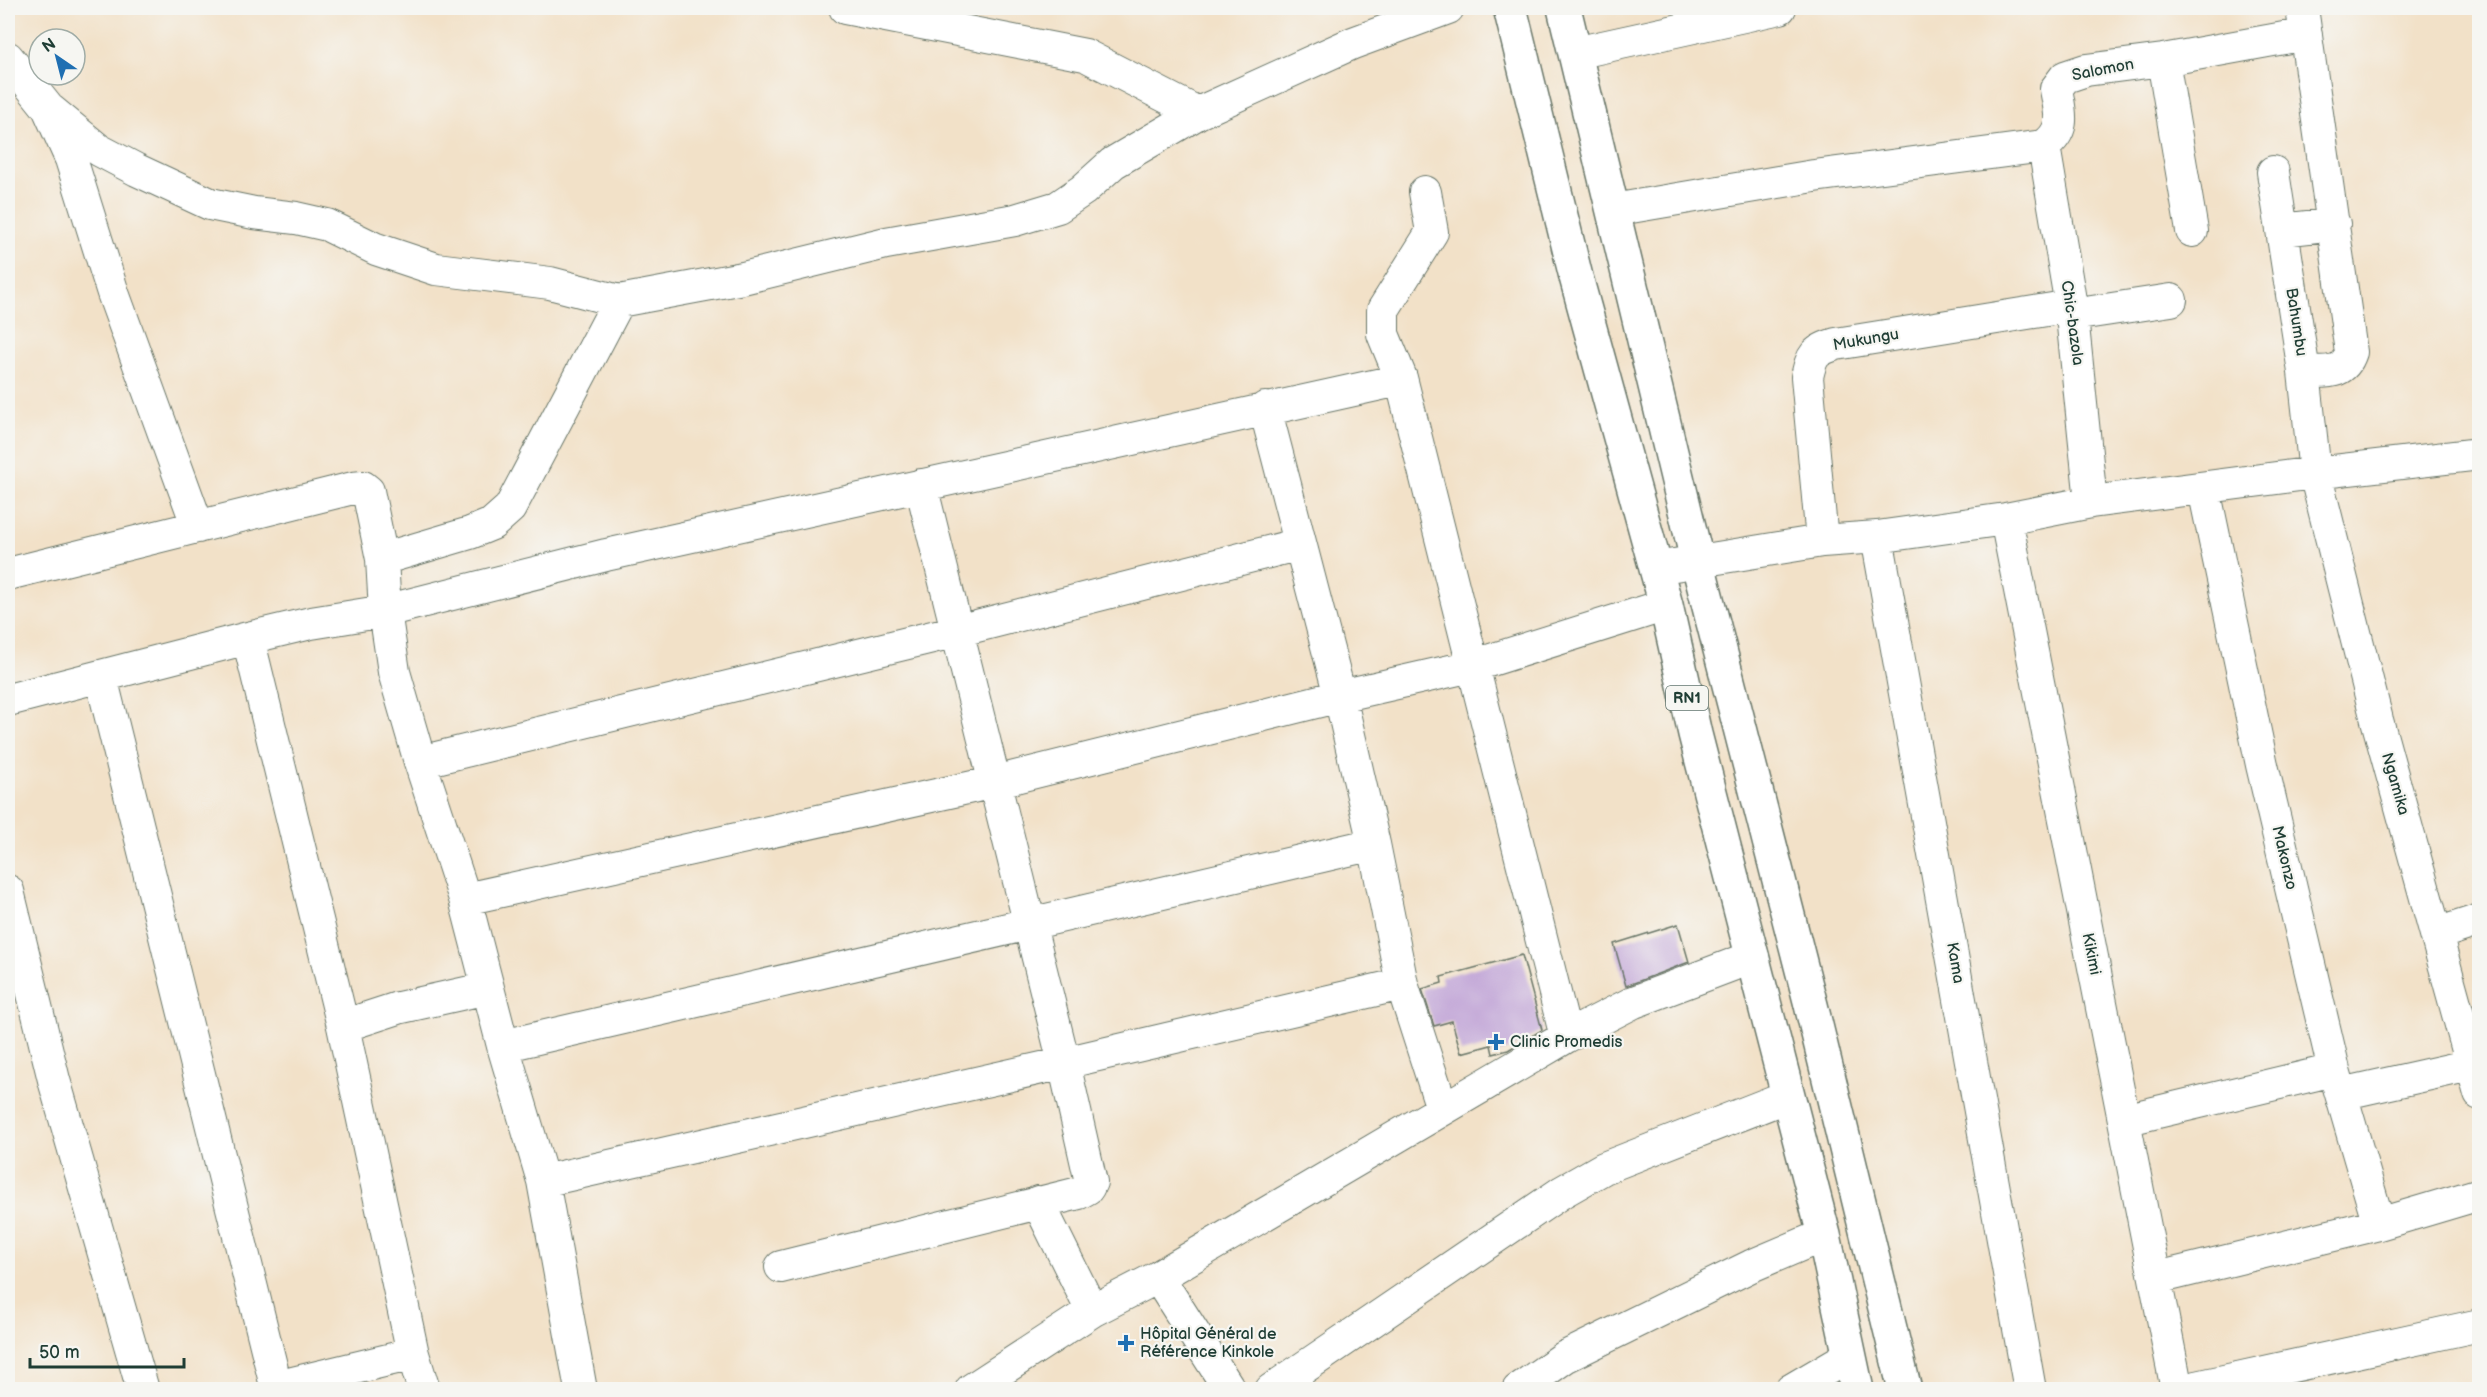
<svg xmlns="http://www.w3.org/2000/svg" width="2487" height="1397" font-family="'Balsamiq Sans',sans-serif">
	<style>
		.building { fill: #bfa2d6 }
		.lines { fill: none; stroke-linecap: round; stroke-linejoin: round }
		.minor-casing { stroke: #697668; stroke-width: 34 }
		.highway-casing { stroke: #697668; stroke-width: 36 }
		.minor { stroke: #fff; stroke-width: 32 }
		.highway { stroke: #fff; stroke-width: 33 }
		.poi-dot { fill: #1f6fb2; stroke: #f6f6f2; stroke-width: 2 }
		.labels { text-anchor: middle; dominant-baseline: central; stroke-width: 4.5; stroke-linejoin: round; paint-order: stroke }
		.shield { fill: #f6f6f2; stroke: #60746d; stroke-width: 1.5 }
		.shield-label { font-size: 15px; font-weight: bold; fill: #1f3d34 }
		.street-label { font-size: 16px; fill: #1f3d34; stroke: #f6f6f2 }
		.poi-label { font-size: 16px; fill: #1f3d34; stroke: #f6f6f2; text-anchor: start }
	</style>
	<rect width="100%" height="100%" fill="#f6f6f2"/>
	<filter id="ink" filterUnits="userSpaceOnUse"><feTurbulence type="fractalNoise" baseFrequency=".0167" numOctaves="2"/><feDisplacementMap in="SourceGraphic" scale="12" xChannelSelector="R" yChannelSelector="G"/><feConvolveMatrix kernelMatrix="1 2 1 2 8 2 1 2 1" color-interpolation-filters="sRGB"/></filter>
	<filter id="wash" filterUnits="userSpaceOnUse"><feTurbulence type="fractalNoise" baseFrequency=".008" numOctaves="4" result="noise"/><feDisplacementMap in="SourceGraphic" scale="24" xChannelSelector="R" yChannelSelector="G"/><feGaussianBlur stdDeviation="1.35" result="paint"/><feColorMatrix in="noise" values="0 0 0 0 0 0 0 0 0 0 0 0 0 0 0 0 0 1.4 0 .05"/><feComposite in="paint" operator="in"/></filter>
	<g filter="url(#wash)">
		<rect width="100%" height="100%" fill="#f2e1c8"/>
		<g id="blocks">
			<path class="building" d="M1678,924L1689,962L1626,986L1614,944Z
				M1522,955L1542,1030L1508,1050L1493,1054L1491,1045L1461,1053L1452,1021L1434,1026L1422,989L1442,983L1441,977Z"/>
		</g>
	</g>
	<g filter="url(#ink)">
		<use href="#blocks" fill-opacity="0" stroke="#697668" stroke-width="1.5"/>
		<g class="lines">
			<defs>
				<path id="minor" d="M845,8L1085,55L1198,113
					M2302,8L2351,352C2343,376 2326,371 2304,372
					M1575,53L1780,8
					M8,58L48,108L71,159L113,293L198,527
					M2163,60L2192,231
					M48,108L99,150L137,170L210,204L254,213L296,218L327,225L376,249L436,269L550,283L619,301L743,278L886,243L1015,220L1058,207L1083,190L1113,163L1198,113L1353,43L1448,8
					M2044,146L2071,306L2091,502
					M2273,172L2304,372L2315,473L2377,720L2480,1094
					M1613,210L1814,176L2044,146C2067,130 2060,112 2056,89L2065,77L2086,70L2163,60L2306,34
					M2282,230L2334,224
					M2072,315L2171,300
					M1401,378L1566,1037
					M1265,408L1340,696L1374,844L1402,984L1442,1108
					M2204,489L2262,765L2334,1070L2379,1224
					M2006,519L2177,1390
					M1877,537L2030,1390
					M1822,541L1807,377C1812,355 1814,351 1836,344L2071,306
					M382,559L470,533L492,524L510,508L619,301
					M1656,568L1822,541L1877,537L2006,519L2091,502L2315,473L2480,454
					M8,574L353,488L363,487L368,491L382,559L385,611L394,672L420,762L465,899L503,1046L543,1181L581,1390
					M248,638L343,1026L413,1354L424,1390
					M101,677L277,1390
					M8,700L248,638L311,623L385,611L606,555L1395,381L1401,378L1383,334V310L1432,232L1425,192
					M420,762L957,631L1300,544
					M8,891L54,1080L143,1390
					M465,899L995,782L1340,696L1472,666L1666,605
					M2437,934L2480,920
					M343,1026L398,1008L488,988
					M503,1046L1374,844
					M2341,1094L2480,1063
					M2124,1120L2334,1070
					M543,1181L1064,1063L1402,984
					M1038,1202L1092,1311
					M781,1267L1079,1193L1088,1188L1091,1182L1064,1063L921,485
					M1158,1277L1230,1390
					M2157,1278L2379,1224L2480,1194
					M276,1387L413,1354
					M971,1390L1092,1311L1158,1277L1566,1037L1634,1002L1753,957
					M1271,1390L1562,1192L1604,1168L1788,1096
					M1518,1390L1565,1357L1751,1266L1824,1235
					M1791,1390L1849,1356
					M2183,1390L2480,1325"/>
				<path id="highway" d="M1510,8L1576,277L1666,605L1695,734L1824,1235L1857,1390
					M1564,8L1697,560L1811,1005L1905,1390"/>
			</defs>
			<use href="#minor" class="minor-casing"/>
			<use href="#highway" class="highway-casing"/>
			<use href="#minor" class="minor"/>
			<use href="#highway" class="highway"/>
		</g>
	</g>
	<g class="poi-dot">
		<path d="M1493 1033h6v6h6v6h-6v6h-6v-6h-6v-6h6z"/>
		<path d="M1123 1334h6v6h6v6h-6v6h-6v-6h-6v-6h6z"/>
	</g>
	<g class="labels">
		<rect class="shield" x="1666" y="686" width="42" height="24" rx="4.5"/>
		<g class="shield-label">
			<text x="1687" y="698">RN1</text>
		</g>
		<g class="street-label">
			<text transform="translate(2103 70) rotate(-11)">Salomon</text>
			<text transform="translate(2296 322) rotate(81)">Bahumbu</text>
			<text transform="translate(2072 323) rotate(82)">Chic-bazola</text>
			<text transform="translate(1866 340) rotate(-10)">Mukungu</text>
			<text transform="translate(2395 784) rotate(74)">Ngamika</text>
			<text transform="translate(2284 858) rotate(77)">Makonzo</text>
			<text transform="translate(2091 954) rotate(79)">Kikimi</text>
			<text transform="translate(1955 963) rotate(80)">Kama</text>
		</g>
		<g class="poi-label">
			<text x="1510" y="1042">Clinic Promedis</text>
			<text x="1140" y="1334">Hôpital Général de<tspan x="1140" dy="18">Référence Kinkole</tspan></text>
		</g>
	</g>
	<rect width="2487" height="1397" fill="none" stroke="#f6f6f2" stroke-width="30"/>
	<g transform="translate(57 57) rotate(325)"><circle r="28" fill="#f6f6f2" stroke="#a0aca6" stroke-width="1.5"/>
	<path d="M0-4.5L10 22L0 15L-10 22Z" fill="#1f6fb2"/>
	<text y="-9" font-size="16" font-weight="bold" text-anchor="middle" fill="#1f3d34">N</text>
	</g>
	<path d="M30 1358v9h154v-9" fill="none" stroke="#1f3d34" stroke-width="3"/>
	<text x="39" y="1358" font-size="18" fill="#1f3d34" stroke="#f6f6f2" stroke-width="4.5" paint-order="stroke">50 m</text>
</svg>
